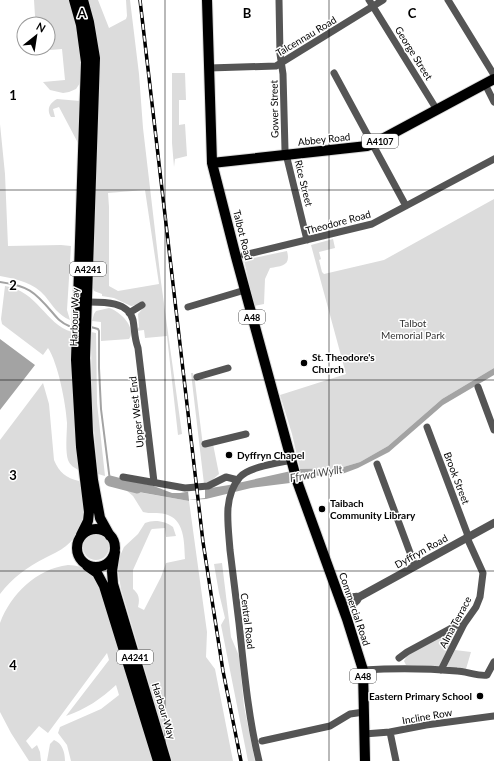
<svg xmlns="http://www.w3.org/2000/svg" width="494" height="761" font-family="Lato,sans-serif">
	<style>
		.green { fill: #dcdcdc; fill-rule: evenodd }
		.water { fill: #a3a3a3 }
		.pier { fill: #fff }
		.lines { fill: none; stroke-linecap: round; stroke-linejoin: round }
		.stream { stroke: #a3a3a3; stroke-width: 2 }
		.river { stroke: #a3a3a3; stroke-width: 11 }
		.primary-casing { stroke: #dbdbdb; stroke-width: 12 }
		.minor { stroke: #555; stroke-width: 7 }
		.tertiary { stroke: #555; stroke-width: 8 }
		.primary { stroke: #000; stroke-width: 10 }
		.rail-casing { stroke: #000; stroke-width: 3.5 }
		.rail { stroke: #fff; stroke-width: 2; stroke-dasharray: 6; stroke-linecap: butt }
		.grid { fill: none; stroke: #000; stroke-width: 1; stroke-opacity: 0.55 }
		.poi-dot { fill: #000; stroke: #fff; stroke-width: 1.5 }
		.labels { text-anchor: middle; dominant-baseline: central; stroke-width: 3; stroke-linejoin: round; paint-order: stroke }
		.shield { fill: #fff; stroke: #4c4c4c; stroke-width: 1 }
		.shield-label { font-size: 9px; font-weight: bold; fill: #000 }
		.street-label { font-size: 10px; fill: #000; stroke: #fff }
		.park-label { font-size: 10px; fill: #333; stroke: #fff }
		.poi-label { font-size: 10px; font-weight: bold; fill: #000; stroke: #fff; text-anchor: start }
		.water-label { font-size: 11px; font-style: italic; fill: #444; stroke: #fff }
		.grid-label { font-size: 13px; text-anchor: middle; font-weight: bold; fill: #000; stroke: #fff; stroke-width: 3; stroke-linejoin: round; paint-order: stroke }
	</style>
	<rect width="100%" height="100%" fill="#fff"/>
	<path class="green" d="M34,0H70L80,37L82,80L76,89L69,92L63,93L50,90L43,82L65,80L62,49L50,50L48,40V24H39L35,16Z
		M88,0H98L109,28L126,19L127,16L126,0H130L139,74L143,128L161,282L182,434L178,435L167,336L145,338L144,330L136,331L139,327L138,314L145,306L142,301L137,305L131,306L114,298L102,296V294L94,291L93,288L100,63L94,24ZM145,190L159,284L118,291L109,286V207L108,193Z
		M172,73H185L186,100H179V125L185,124L187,156L175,159L174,167L172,143Z
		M57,99L80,101L78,143L59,107L53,109L55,117H51C46,109 50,103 57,99Z
		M0,124L5,174L8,246L61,245L71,246L67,310L70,320C58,315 53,306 45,296C34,283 17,279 0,276Z
		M494,199V368L442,399L388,446L360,462L340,468L300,469L292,434L280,395L346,374L311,245L333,239L335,248L319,252L321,259L319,260L322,272L324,274L384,260Z
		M287,251C291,266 282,266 270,268L265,279L264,304L254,306L244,260Z
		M5,286C38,291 45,324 72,332L73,400L79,470C74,468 70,465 68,460C65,450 67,433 67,423C66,404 58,363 48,348L43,355L2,324L1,319Z
		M109,308C120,311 137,328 129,339L101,341V322L92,321L94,314L96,311Z
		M91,332L96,333L97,403L105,476L98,474L92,409Z
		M191,373H193L195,382L203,446L213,444L219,474L210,482L204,484Z
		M43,383L49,404L54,460C59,472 66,478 79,481C86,504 87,529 66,546C60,551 52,554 45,558C27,567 12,578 0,594V440Z
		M126,490L189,501L207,632L206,657L215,669L233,761H172L121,589L118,571L119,558L124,547L138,534L145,523C154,519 166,521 173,527L176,536L166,537L165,528L152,529L151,530L133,570V589C139,594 140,599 138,607L144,610L161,577L166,563L185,559C184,542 185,519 165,514C158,512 150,514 143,512L133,496Z
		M83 547a13 13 0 1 1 26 0a13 13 0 1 1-26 0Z
		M222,563L231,637L239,656L244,706L255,761H248L221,625L225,618L219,593L214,564Z
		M68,565C86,566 89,571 100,585L153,761H71L67,745L58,733L60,727L101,709L119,695L116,685C101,699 86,709 66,716L109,660L107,653L48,733L39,726L26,741L32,749L37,745L40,752L41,761H29L11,733L0,712V623C11,594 36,569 68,565Z
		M457,627L458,629L440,667L406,665L404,661L408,654Z
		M455,650L471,652L466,669L446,668Z
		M54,740C62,743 65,752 65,761H47L50,744Z"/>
	<path class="water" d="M0,339L35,365L0,410Z
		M494,368V375L443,405L389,452L358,468L342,474L313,476L290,483L251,488L206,499L189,500V501L122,489L124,480L151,485L172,493H180L229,485L300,469L340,468L360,462L388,446L442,399Z"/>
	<path class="pier" d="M205,489V498L189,500L188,491Z"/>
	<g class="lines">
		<path class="stream" d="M0,282C28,286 34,291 52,312C57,318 61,323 69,326
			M91,327L98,329L99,331V368L101,409L110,481"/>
		<path class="river" d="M110,481L137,488"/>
		<defs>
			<path id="primary" d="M74,0L81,25L86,62L76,360L81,447L89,512L88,521L81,535
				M83,0L89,22L95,58L85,358L88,433L93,480L100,518L110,536
				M207,0L212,163L236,257L297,481L347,619L363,670L365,761
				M212,163L367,146L373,144L494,79
				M77 548a19 19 0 1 1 38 0a19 19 0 1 1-38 0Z
				M115,552L112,571L113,584L166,761
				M87,566L97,573L104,586L158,761"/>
		</defs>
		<use href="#primary" class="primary-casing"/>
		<path class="minor" d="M279,0L280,54L283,74L285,150L307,240
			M369,0L437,110
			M448,0L494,75
			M209,68L276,66L383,0
			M334,73L406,206
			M485,84L494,102
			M244,255L372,224L494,159
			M87,302C102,302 128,301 133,320C135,331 134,337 138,348L154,482
			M188,307L245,290
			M129,313L142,305
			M197,377L228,368
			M478,387L494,430
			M427,427L467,533L468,540L483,573L480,597L476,607L464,624L441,670
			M205,444L246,434
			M377,464L415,566
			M123,477L185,488L208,486L226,477L238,480
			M399,658L407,652L457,625L464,624
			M363,670C395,668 424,668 457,671C464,671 482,677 487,675L494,662
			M390,732L396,761
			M364,734L390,732L426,725L494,716
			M262,741L330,726L350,714L364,712
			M259,761C248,716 244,669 239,623C236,599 233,574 230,550C229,536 227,522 228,508C229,497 233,485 240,477C249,467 278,463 292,460"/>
		<path class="tertiary" d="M342,604C349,606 355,605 359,597L494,523
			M342,604C347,599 352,596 359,597"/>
		<use href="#primary" class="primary"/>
		<defs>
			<path id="rail" d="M140,0L203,542L223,671L241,761"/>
		</defs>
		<use href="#rail" class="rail-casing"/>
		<use href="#rail" class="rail"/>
	</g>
	<path class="grid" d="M165,0V761M329,0V761M0,190H494M0,380H494M0,571H494"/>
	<g class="poi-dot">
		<circle cx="304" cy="363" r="4"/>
		<circle cx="229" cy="455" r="4"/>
		<circle cx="322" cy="509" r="4"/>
		<circle cx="480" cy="696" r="4"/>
	</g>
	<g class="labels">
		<g class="shield">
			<rect x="362" y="134" width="36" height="14" rx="3"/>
			<rect x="70" y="262" width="36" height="14" rx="3"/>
			<rect x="239" y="310" width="26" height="14" rx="3"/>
			<rect x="117" y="650" width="36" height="14" rx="3"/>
			<rect x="350" y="669" width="26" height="14" rx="3"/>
		</g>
		<g class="shield-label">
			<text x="380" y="141">A4107</text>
			<text x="88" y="269">A4241</text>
			<text x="252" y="317">A48</text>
			<text x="135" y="657">A4241</text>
			<text x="363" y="676">A48</text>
		</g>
		<g class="street-label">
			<text transform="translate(306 36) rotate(-31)">Talcennau Road</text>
			<text transform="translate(414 53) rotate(58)">George Street</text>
			<text transform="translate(274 109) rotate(-91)">Gower Street</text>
			<text transform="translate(324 139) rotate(-6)">Abbey Road</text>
			<text transform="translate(304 183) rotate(76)">Rice Street</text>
			<text transform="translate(338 222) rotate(-15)">Theodore Road</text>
			<text transform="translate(243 235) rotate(76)">Talbot Road</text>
			<text transform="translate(74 317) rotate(-88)">Harbour Way</text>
			<text transform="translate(136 412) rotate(-96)">Upper West End</text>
			<text transform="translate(457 478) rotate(69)">Brook Street</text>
			<text transform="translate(421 551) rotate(-29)">Dyffryn Road</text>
			<text transform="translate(355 609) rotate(71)">Commercial Road</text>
			<text transform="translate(248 621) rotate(83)">Central Road</text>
			<text transform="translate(455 622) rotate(-62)">Alma Terrace</text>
			<text transform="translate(164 711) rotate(73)">Harbour Way</text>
			<text transform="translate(427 716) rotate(-10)">Incline Row</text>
		</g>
		<g class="park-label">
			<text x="413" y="323">Talbot<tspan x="413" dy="12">Memorial Park</tspan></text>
		</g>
		<g class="poi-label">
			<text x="312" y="357">St. Theodore's<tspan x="312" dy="12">Church</tspan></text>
			<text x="237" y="455">Dyffryn Chapel</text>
			<text x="330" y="503">Taibach<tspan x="330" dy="12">Community Library</tspan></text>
			<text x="472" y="696" text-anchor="end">Eastern Primary School</text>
		</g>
		<g class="water-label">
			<text transform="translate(316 473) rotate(-10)">Ffrwd Wyllt</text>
		</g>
	</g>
	<g class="grid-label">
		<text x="82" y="18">A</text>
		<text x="247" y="18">B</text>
		<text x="412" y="18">C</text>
		<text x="13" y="100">1</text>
		<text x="13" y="290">2</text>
		<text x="13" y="480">3</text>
		<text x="13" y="670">4</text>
	</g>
	<g transform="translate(36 36) rotate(30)"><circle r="19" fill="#ffffff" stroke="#999999"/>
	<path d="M0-3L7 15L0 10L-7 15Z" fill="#000000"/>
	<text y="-6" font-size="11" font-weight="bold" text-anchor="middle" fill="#000000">N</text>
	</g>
</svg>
